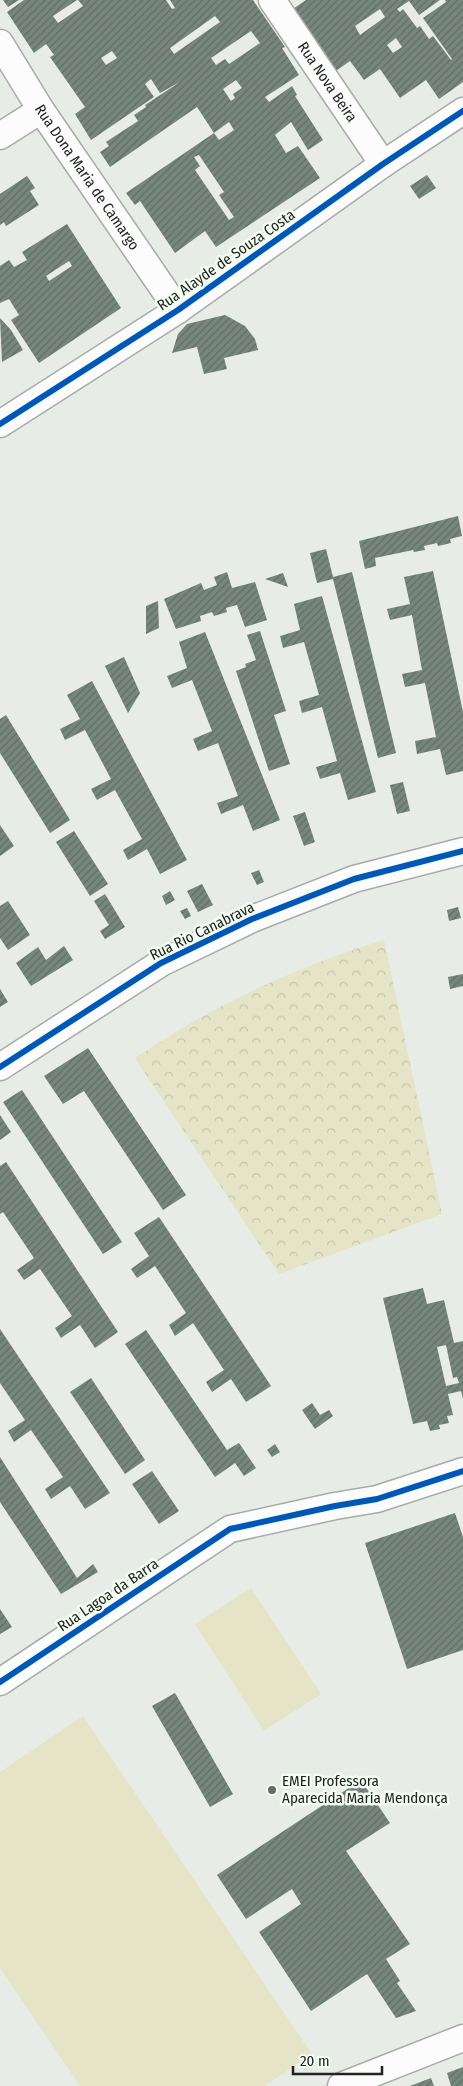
<svg xmlns="http://www.w3.org/2000/svg" width="463" height="2086" font-family="'Fira Sans Condensed',sans-serif">
	<style>
		.green { fill: #e6e4c7 }
		.park { fill: url(#park-crowns) }
		.building { fill: url(#building-hatch); fill-rule: evenodd }
		.lines { fill: none; stroke-linecap: round; stroke-linejoin: round }
		.minor-casing { stroke: #a8aca7; stroke-width: 29 }
		.minor { stroke: #fbfcfb; stroke-width: 26 }
		.cycleway-casing { stroke: #f3fcf1; stroke-width: 9 }
		.cycleway { stroke: #0057b8; stroke-width: 6 }
		.poi-dot { fill: #666a66; stroke: #f3fcf1; stroke-width: 2 }
		.labels { text-anchor: middle; dominant-baseline: central; stroke-width: 5; stroke-linejoin: round; paint-order: stroke }
		.street-label { font-size: 15px; fill: #212420; stroke: #f3fcf1 }
		.poi-label { font-size: 15px; fill: #212420; stroke: #f3fcf1; text-anchor: start }
	</style>
	<defs>
		<pattern id="park-crowns" width="20" height="18" patternUnits="userSpaceOnUse" patternTransform="scale(1.25)"><rect width="20" height="18" fill="#e6e4c7"/><path d="M2 6a3 3 0 1 1 6 0M12 15a3 3 0 1 1 6 0" fill="none" stroke="#c5c3ab"/></pattern>
		<pattern id="building-hatch" width="6" height="6" patternUnits="userSpaceOnUse" patternTransform="scale(1.25)"><rect width="6" height="6" fill="#77867e"/><path d="M-1 1l2-2M0 6l6-6M5 7l2-2" fill="none" stroke="#616d67"/></pattern>
	</defs>
	<rect width="100%" height="100%" fill="#e7ece7"/>
	<path class="green" d="M251,1588L321,1694L264,1731L195,1624Z
		M83,1716L312,2054L265,2086H80L0,1968V1772Z"/>
	<path class="park" d="M384,940L442,1214L279,1274L135,1058C158,1043 182,1027 207,1014C264,983 322,959 384,940Z"/>
	<path class="building" d="M3,0H19L8,7Z
		M24,0H77L53,16L58,23L83,6L78,0H166L172,9L175,8L170,0H253L285,47L282,48L299,75L265,97L269,102L292,86L297,95L295,96L323,140L308,150L291,122L275,135L286,153L298,146L320,178L216,247L205,231L175,253L140,201L135,205L126,193L214,133L197,107L110,167L100,152L109,146L106,142L138,121L134,115L146,107L145,105L180,82L160,93L151,79L145,84L154,97L91,140L75,114L85,107L50,57L54,55L46,44L34,53L7,12ZM215,16L220,22L174,54L170,48ZM251,31L260,43L229,64L225,59L216,65L211,58ZM112,51L117,58L106,65L101,58ZM236,80L242,88L233,94L235,98L231,101L223,89ZM229,122L234,130L219,140L214,133ZM199,155L224,192L219,195L234,217L229,220L195,170L200,166L194,157Z
		M306,0H440L419,15L409,1L397,9L400,12L403,9L417,28L420,26L429,39L433,36L451,60L452,59L423,18L446,2L445,0H463V82L439,99L426,80L400,98L380,69L364,80L350,61L333,73L290,11ZM380,9L385,17L360,35L355,26ZM396,38L402,47L393,53L387,45Z
		M427,175L436,188L419,199L410,186Z
		M27,176L35,188L30,191L39,205L6,226L4,222L0,225V194Z
		M67,224L121,308L39,363L11,320L19,315L9,299L0,303V266L9,260L14,267L27,260L22,252ZM69,261L72,266L49,281L46,276Z
		M225,315L245,326L255,339L258,350L224,358L227,369L204,374L197,347L172,353L178,334L187,324Z
		M0,318L11,330L23,350L2,362Z
		M458,516L462,536L450,539L451,543L438,546L437,543L424,546L425,550L414,552L413,550L375,558L376,566L365,569L359,541Z
		M326,549L333,577L352,572L396,753L378,758L333,579L317,583L310,553Z
		M433,571L463,712V771L446,775L440,749L417,754L415,741L436,737L425,683L405,687L402,674L422,670L412,615L390,620L387,609L410,604L404,577Z
		M227,572L232,588L255,582L267,620L245,627L237,605L226,608L227,612L214,616L212,612L200,616L201,621L176,629L164,599L201,583L204,590L217,585L214,577Z
		M283,573L288,587L265,579Z
		M322,596L376,792L348,800L340,773L320,779L316,767L337,761L322,707L302,713L299,701L319,695L304,642L283,648L280,636L300,630L294,604Z
		M158,601L159,628L146,634V606Z
		M260,631L286,711L274,715L290,764L269,771L236,671L246,667L245,664L256,660L247,635Z
		M205,632L280,820L253,831L243,805L221,814L217,803L238,796L218,743L198,751L193,739L212,731L192,680L172,688L167,676L187,668L179,642Z
		M124,657L140,693L128,713L105,666Z
		M92,681L187,860L160,874L147,849L128,860L123,850L142,839L115,790L97,800L91,789L111,779L85,730L65,740L60,729L80,719L67,695Z
		M6,715L70,820L50,833L0,753V719Z
		M403,782L410,811L397,814L390,785Z
		M305,812L315,842L304,846L293,816Z
		M0,825L14,846L0,856Z
		M74,831L108,884L90,896L56,842Z
		M259,870L264,882L257,885L251,873Z
		M202,884L213,905L198,912L187,891Z
		M170,891L175,900L166,905L162,896Z
		M105,894L125,927L105,939L100,931L109,925L94,901Z
		M8,901L30,935L8,950L0,938V906Z
		M458,907L461,918L449,921L447,910Z
		M187,908L191,916L185,919L180,911Z
		M64,946L73,960L31,986L16,963L38,947L46,960Z
		M463,974V986L450,989L448,977Z
		M0,989L8,1002L0,1007Z
		M88,1048L186,1195L163,1210L84,1091L63,1104L44,1076Z
		M22,1090L122,1242L103,1254L3,1102Z
		M0,1115L11,1132L0,1140Z
		M6,1162L118,1332L95,1348L80,1325L61,1338L55,1328L72,1316L40,1269L24,1280L17,1270L34,1258L3,1212L0,1214V1166Z
		M159,1217L271,1386L246,1402L231,1379L212,1392L206,1382L224,1370L193,1323L175,1336L169,1325L186,1313L155,1266L137,1278L131,1269L149,1256L134,1233Z
		M423,1288L427,1304L444,1300L454,1343L463,1341V1399L461,1391L448,1394L453,1415L447,1416L449,1423L439,1425L440,1429L430,1431L427,1421L413,1424L383,1298ZM446,1345L453,1378L457,1377L459,1383L446,1386L437,1347Z
		M0,1329L110,1493L85,1509L70,1486L51,1499L45,1489L63,1477L31,1430L14,1442L8,1431L25,1420L0,1383Z
		M146,1330L227,1450L239,1443L256,1468L244,1476L235,1463L215,1477L125,1344Z
		M91,1378L145,1460L125,1474L70,1392Z
		M312,1403L320,1415L329,1410L333,1416L315,1429L302,1410Z
		M275,1444L280,1452L272,1457L267,1450Z
		M0,1457L77,1578L93,1564L98,1572L61,1594L0,1502Z
		M152,1471L179,1511L159,1524L132,1484Z
		M455,1513L463,1537V1650L407,1669L365,1543Z
		M0,1609L12,1627L0,1634Z
		M175,1693L233,1794L210,1807L152,1706Z
		M361,1780L390,1823L346,1851L410,1944L386,1959L400,1981L397,1983L416,2011L396,2018L367,1974L311,2011L259,1932L301,1904L292,1889L246,1919L217,1875Z
		M463,2067V2086H451L447,2073Z
		M431,2078L434,2086H410Z"/>
	<g class="lines">
		<defs>
			<g id="minor">
				<path id="s1" d="M272,0L383,164"/>
				<path id="s2" d="M0,43L41,110L178,310"/>
				<path d="M0,136L41,110"/>
				<path d="M0,424L178,310L383,164L463,111"/>
				<path d="M0,1067L161,963L252,919L354,879L463,851"/>
				<path d="M0,1682L230,1529L335,1506L377,1499L463,1471"/>
				<path d="M341,2086L463,2038"/>
			</g>
		</defs>
		<use href="#minor" class="minor-casing"/>
		<use href="#minor" class="minor"/>
		<defs>
			<path id="cycleway" d="M0,424L178,310L383,164L463,111
				M0,1067L161,963L252,919L354,879L463,851
				M0,1682L230,1529L335,1506L377,1499L463,1471"/>
		</defs>
		<use href="#cycleway" class="cycleway-casing"/>
		<use href="#cycleway" class="cycleway"/>
	</g>
	<circle class="poi-dot" cx="272" cy="1790" r="5"/>
	<g class="labels">
		<g class="street-label">
			<text stroke="none"><textPath href="#s1" startOffset="99">Rua Nova Beira</textPath></text>
			<text stroke="none"><textPath href="#s2" startOffset="160">Rua Dona Maria de Camargo</textPath></text>
			<text transform="translate(226 260) rotate(-35)">Rua Alayde de Souza Costa</text>
			<text transform="translate(202 931) rotate(-26)">Rua Rio Canabrava</text>
			<text transform="translate(108 1595) rotate(-34)">Rua Lagoa da Barra</text>
		</g>
		<g class="poi-label">
			<text x="282" y="1781">EMEI Professora<tspan x="282" dy="17">Aparecida Maria Mendonça</tspan></text>
		</g>
	</g>
	<path d="M293 2066v8h89v-8" fill="none" stroke="#212420" stroke-width="2.5"/>
	<text x="300" y="2066" font-size="15" fill="#212420" stroke="#f3fcf1" stroke-width="4" paint-order="stroke">20 m</text>
</svg>
